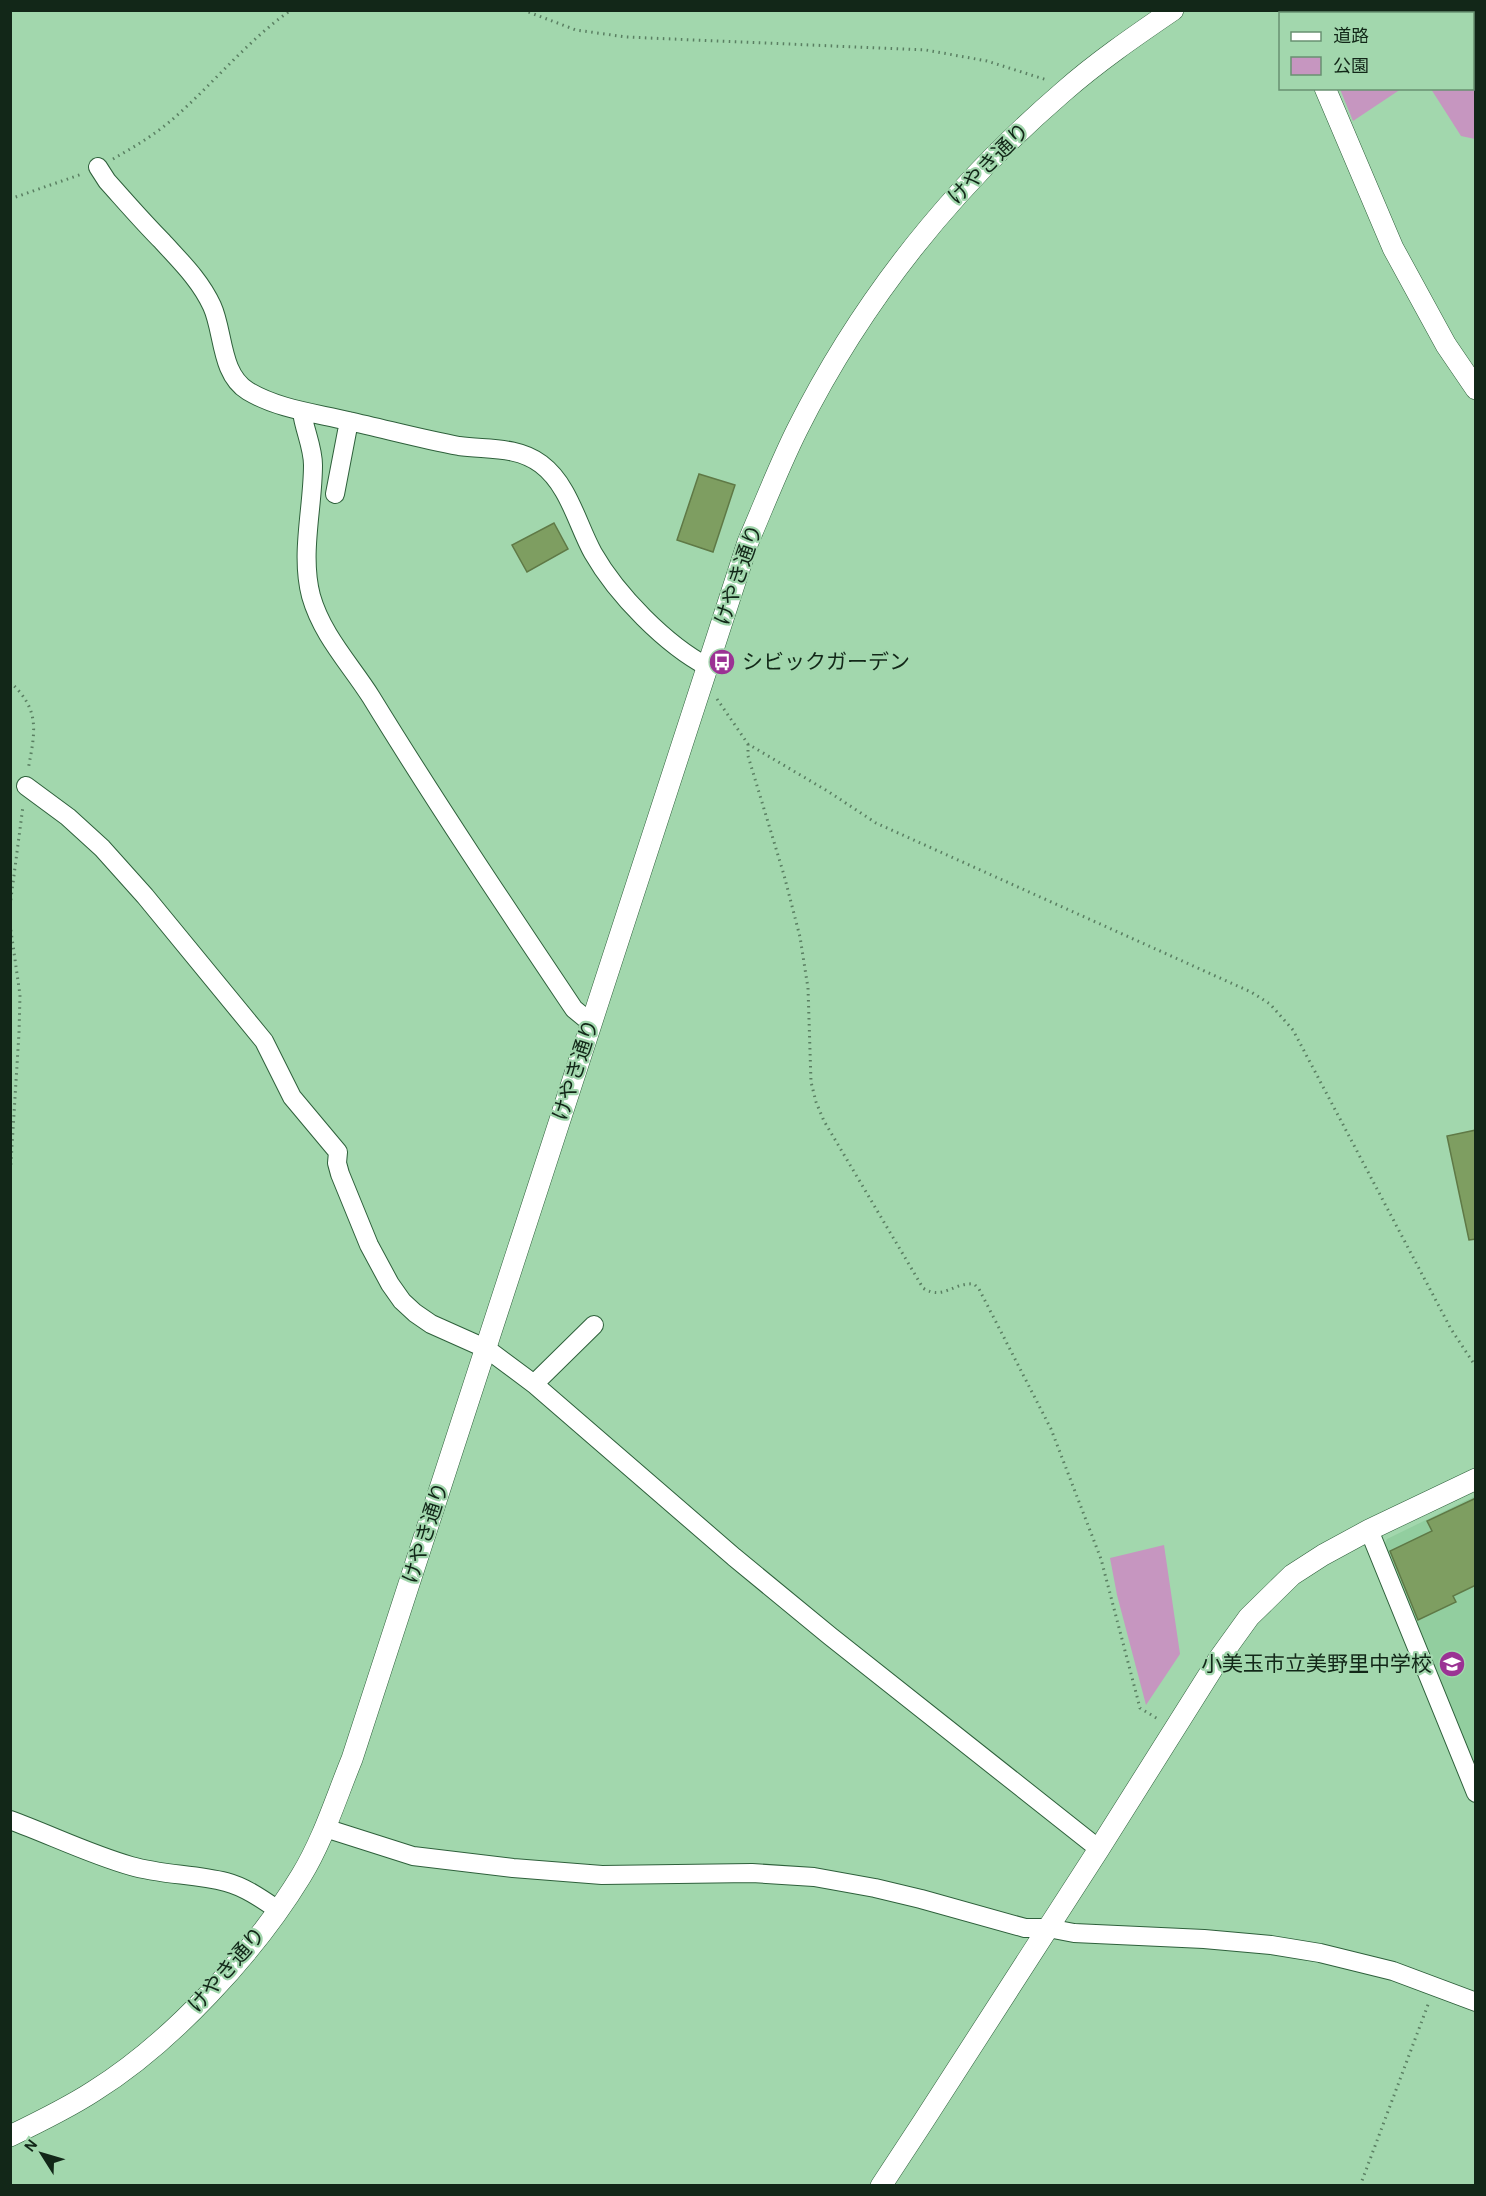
<svg xmlns="http://www.w3.org/2000/svg" width="1486" height="2196" font-family="'Alegreya Sans','Noto Sans JP',sans-serif">
	<style>
		.built { fill: #92ce9f }
		.green { fill: #c696c0 }
		.building { fill: #7e9e61; stroke: #5f7946; stroke-width: 1.5 }
		.lines { fill: none; stroke-linecap: round; stroke-linejoin: round }
		.minor-casing { stroke: #2e603b; stroke-width: 20 }
		.tertiary-casing { stroke: #2e603b; stroke-width: 22 }
		.path { stroke: #5a7f62; stroke-width: 3; stroke-dasharray: 1.5 4.5; stroke-linecap: butt }
		.minor { stroke: #fff; stroke-width: 18 }
		.tertiary { stroke: #fff; stroke-width: 21 }
		.labels { text-anchor: middle; dominant-baseline: central; stroke-width: 4.5; stroke-linejoin: round; paint-order: stroke }
		.street-label { font-size: 21px; fill: #122718; stroke: #a2d7ad }
		.poi-label { font-size: 21px; fill: #122718; stroke: #a2d7ad; text-anchor: start }
	</style>
	<rect width="100%" height="100%" fill="#a2d7ad"/>
	<path class="built" d="M1475,1496V1777L1382,1550L1387,1539Z"/>
	<path class="green" d="M1473,47L1476,48L1475,139L1461,136L1431,89L1472,88Z
		M1340,89H1401L1353,121Z
		M1164,1545L1180,1654L1146,1705L1117,1595L1110,1558Z"/>
	<path class="building" d="M699,474L735,485L713,552L677,540Z
		M554,523L568,549L527,572L512,545Z
		M1476,1130V1239L1469,1240L1447,1136Z
		M1476,1498V1585L1453,1596L1456,1602L1418,1620L1390,1551L1432,1531L1427,1521Z"/>
	<g class="lines">
		<defs>
			<path id="minor" d="M98,167L107,181C125,201 143,222 162,241C181,262 200,280 212,306C224,332 220,374 248,391C278,409 315,413 348,421C385,429 421,439 459,446C487,450 517,446 541,464C569,485 577,524 593,553C617,595 666,645 708,667
				M302,412C304,429 313,447 313,465C313,508 300,554 311,596C322,635 350,664 371,697C436,803 505,906 574,1009L591,1023
				M335,494L349,421
				M26,786L68,817L102,848L145,896L264,1041L292,1097L338,1152L337,1163L340,1174L369,1245L390,1284L402,1301L415,1313L431,1324L487,1349L534,1384L734,1557L830,1636L1099,1849
				M534,1384L594,1325
				M1369,1530L1476,1793
				M10,1820C51,1835 89,1854 131,1866C162,1875 195,1874 226,1882C245,1887 262,1899 278,1910
				M325,1828L413,1856L513,1868L602,1875L752,1873L814,1877L875,1888L921,1899L1025,1928H1048L1074,1933L1204,1939L1271,1945L1320,1953L1393,1971L1476,2002"/>
			<path id="tertiary" d="M1292,10L1293,14
				M1325,88L1393,248L1446,345L1476,389
				M10,2136C39,2122 68,2108 94,2091C171,2043 254,1953 301,1876C323,1840 336,1798 352,1759L748,542C764,505 779,466 797,430C862,300 954,186 1063,92C1097,62 1135,36 1173,10
				M881,2186L923,2122L1099,1849L1218,1660L1249,1617L1292,1575L1323,1555L1369,1530L1476,1479"/>
		</defs>
		<use href="#minor" class="minor-casing"/>
		<use href="#tertiary" class="tertiary-casing"/>
		<path class="path" d="M523,10L576,30L626,37L926,50L987,61L1047,80
			M1380,10L1387,14
			M1472,40L1476,41
			M113,159C134,147 156,134 174,118C214,83 247,41 291,10
			M10,199L82,174
			M10,682C41,710 35,732 28,770
			M717,699L748,744L829,792L876,823L1251,992L1270,1004L1293,1030L1451,1329L1476,1367
			M748,744V756L784,875L800,937L808,988L811,1082L816,1102L824,1121L923,1288C943,1301 953,1282 974,1284L979,1289L1051,1429L1101,1559L1140,1708L1158,1719
			M10,906L23,806
			M10,924L20,995L19,1033L10,1178
			M1360,2186L1429,2002"/>
		<use href="#minor" class="minor"/>
		<use href="#tertiary" class="tertiary"/>
	</g>
	<defs>
		<symbol id="bus-disc" viewBox="-11 -11 22 22"><circle r="9.5" fill="#9b3294" stroke="#a2d7ad"/><path d="M-5-6H5V4H4V6H2V4H-2V6H-4V4H-5ZM-3.5-4V0h7V-4ZM-3.5 1.2v1.5H-2V1.2ZM2 1.2v1.5H3.5V1.2Z" fill="#fff"/></symbol>
		<symbol id="school-disc" viewBox="-11 -11 22 22"><circle r="9.5" fill="#9b3294" stroke="#a2d7ad"/><path d="M0-5L7-2L0 1L-7-2ZM-4 1L0 2.5L4 1V4Q0 6-4 4Z" fill="#fff"/></symbol>
	</defs>
	<g fill-rule="evenodd">
		<use href="#bus-disc" x="707" y="647" width="30" height="30"/>
		<use href="#school-disc" x="1437" y="1649" width="30" height="30"/>
	</g>
	<g class="labels">
		<g class="street-label">
			<text transform="translate(989 164) rotate(-45)">けやき通り</text>
			<text transform="translate(739 575) rotate(-71)">けやき通り</text>
			<text transform="translate(576 1070) rotate(-72)">けやき通り</text>
			<text transform="translate(426 1533) rotate(-72)">けやき通り</text>
			<text transform="translate(227 1970) rotate(-49)">けやき通り</text>
		</g>
		<g class="poi-label">
			<text x="742" y="662">シビックガーデン</text>
			<text x="1432" y="1664" text-anchor="end">小美玉市立美野里中学校</text>
		</g>
	</g>
	<rect width="1486" height="2196" fill="none" stroke="#122718" stroke-width="24"/>
	<rect x="1279" y="12" width="195" height="78" fill="#a2d7ad" stroke="#689171" stroke-width="1.5"/>
	<rect x="1291" y="32" width="30" height="9" fill="#ffffff" stroke="#689171" stroke-width="1.5"/>
	<text x="1333" y="42" font-size="18" fill="#122718">道路</text>
	<rect x="1291" y="57" width="30" height="18" fill="#c696c0" stroke="#689171" stroke-width="1.5"/>
	<text x="1333" y="72" font-size="18" fill="#122718">公園</text>
	<g transform="translate(42 2154) rotate(307)" stroke="#a2d7ad" stroke-width="4.5" paint-order="stroke">
	<path d="M0-4.5L10 22L0 15L-10 22Z" fill="#122718"/>
	<text y="-9" font-size="16" font-weight="bold" text-anchor="middle" fill="#122718">N</text>
	</g>
</svg>
